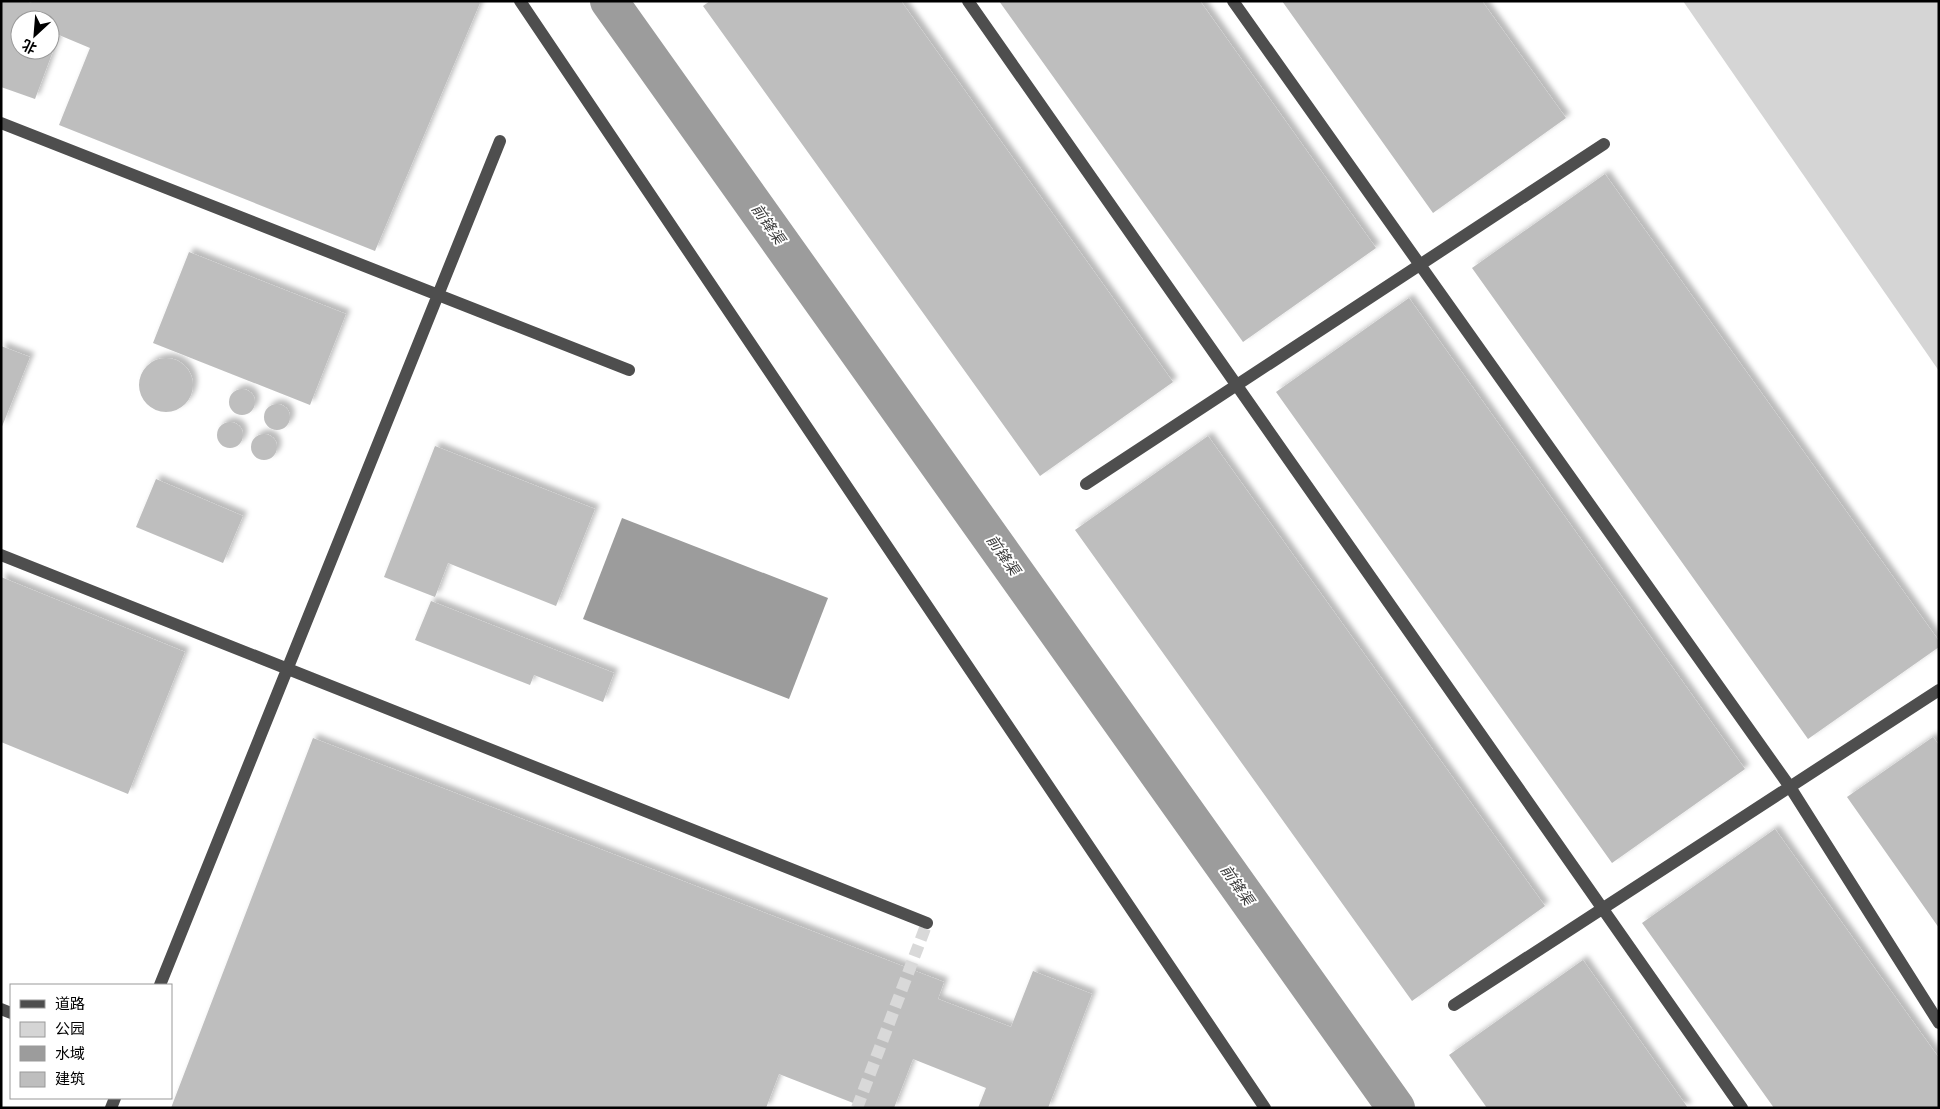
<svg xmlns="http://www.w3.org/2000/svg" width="1940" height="1109" font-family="'Fira Sans','Noto Sans SC',sans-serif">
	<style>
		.green { fill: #d5d5d5 }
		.water { fill: #9c9c9c }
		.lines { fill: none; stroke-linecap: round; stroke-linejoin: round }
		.canal { stroke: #9c9c9c; stroke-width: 38 }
		.building { fill: #bebebe; fill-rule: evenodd; filter: url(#shadow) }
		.minor-tunnel { stroke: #d9d9d9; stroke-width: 12; stroke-dasharray: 12 6; stroke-linecap: butt }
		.minor { stroke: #4e4e4e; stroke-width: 12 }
		.labels { text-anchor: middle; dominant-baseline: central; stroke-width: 4; stroke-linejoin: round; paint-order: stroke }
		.water-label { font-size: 15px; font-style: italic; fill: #3d3d3d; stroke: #fff }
	</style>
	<defs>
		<filter id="shadow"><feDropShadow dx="4.5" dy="-4.5" stdDeviation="2.5" flood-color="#0004"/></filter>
	</defs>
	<rect width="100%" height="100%" fill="#fff"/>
	<path class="green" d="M1683,1H1939V371Z"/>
	<path class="water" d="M622,518L828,598L789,699L583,619Z"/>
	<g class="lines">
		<path class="canal" d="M609,1L1396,1108"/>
	</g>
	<path class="building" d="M1,1H26L31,3L32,1H478L480,3L375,251L59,125L90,48L59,35L35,99L1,87ZM20,20H50V50H20Z
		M710,1H901L1173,382L1040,476L703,6Z
		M999,1H1200L1376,248L1243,342Z
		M1282,1H1482L1566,118L1433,213Z
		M1605,174L1939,641V647L1808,739L1472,268Z
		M189,252L346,314L310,405L153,343Z
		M1409,298L1745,769L1612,863L1276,392Z
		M1,346L30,357L1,429Z
		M139 385a27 27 0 1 1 54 0a27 27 0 1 1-54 0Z
		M229 402a13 13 0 1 1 26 0a13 13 0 1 1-26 0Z
		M264 417a13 13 0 1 1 26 0a13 13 0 1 1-26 0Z
		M217 435a13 13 0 1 1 26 0a13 13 0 1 1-26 0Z
		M251 447a13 13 0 1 1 26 0a13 13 0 1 1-26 0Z
		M1208,436L1545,906L1412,1001L1075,530Z
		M435,446L595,509L556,606L448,563L435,597L384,577Z
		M156,479L243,516L223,563L136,527Z
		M1,577L185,652L128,794L1,742Z
		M431,601L614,673L603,702L534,675L530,685L415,640Z
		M1933,737L1939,745V928L1847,797Z
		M313,738L944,982L938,999L1011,1027L1033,971L1092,994L1048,1108H978L986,1088L913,1059L894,1108H866L779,1074L766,1108H171Z
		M1775,829L1939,1058V1108H1774L1642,923Z
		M1583,960L1688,1108H1487L1449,1055Z"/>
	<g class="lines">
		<path class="minor-tunnel" d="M857,1108L927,923"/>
		<path class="minor" d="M520,1L1265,1108
			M968,1L1742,1108
			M1233,1L1790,787L1939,1023
			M1,123L629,370
			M1086,484L1604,144
			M1,555L927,923
			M160,985L500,141
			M1454,1005L1939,690
			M1,1009L11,1013
			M111,1108L115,1098"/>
	</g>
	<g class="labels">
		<g class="water-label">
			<text transform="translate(768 224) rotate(55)">前锋渠</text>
			<text transform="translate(1003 555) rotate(55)">前锋渠</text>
			<text transform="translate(1237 885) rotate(55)">前锋渠</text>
		</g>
	</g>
	<rect width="1940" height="1109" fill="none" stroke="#000000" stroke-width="5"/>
	<rect x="10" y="984" width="162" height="115" fill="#ffffff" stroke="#999999"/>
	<rect x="20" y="1000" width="25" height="8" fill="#4e4e4e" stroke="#999999"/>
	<text x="55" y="1009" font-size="15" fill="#000000">道路</text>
	<rect x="20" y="1022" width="25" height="15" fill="#d5d5d5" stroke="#999999"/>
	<text x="55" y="1034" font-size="15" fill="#000000">公园</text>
	<rect x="20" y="1046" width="25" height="15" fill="#9c9c9c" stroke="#999999"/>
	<text x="55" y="1059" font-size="15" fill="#000000">水域</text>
	<rect x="20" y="1072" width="25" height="15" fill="#bebebe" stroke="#999999"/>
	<text x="55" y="1084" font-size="15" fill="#000000">建筑</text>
	<g transform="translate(35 35) rotate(206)"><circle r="24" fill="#ffffff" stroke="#999999"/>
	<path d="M0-4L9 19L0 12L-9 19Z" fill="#000000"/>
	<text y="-8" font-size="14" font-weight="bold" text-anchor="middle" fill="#000000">北</text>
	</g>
</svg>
